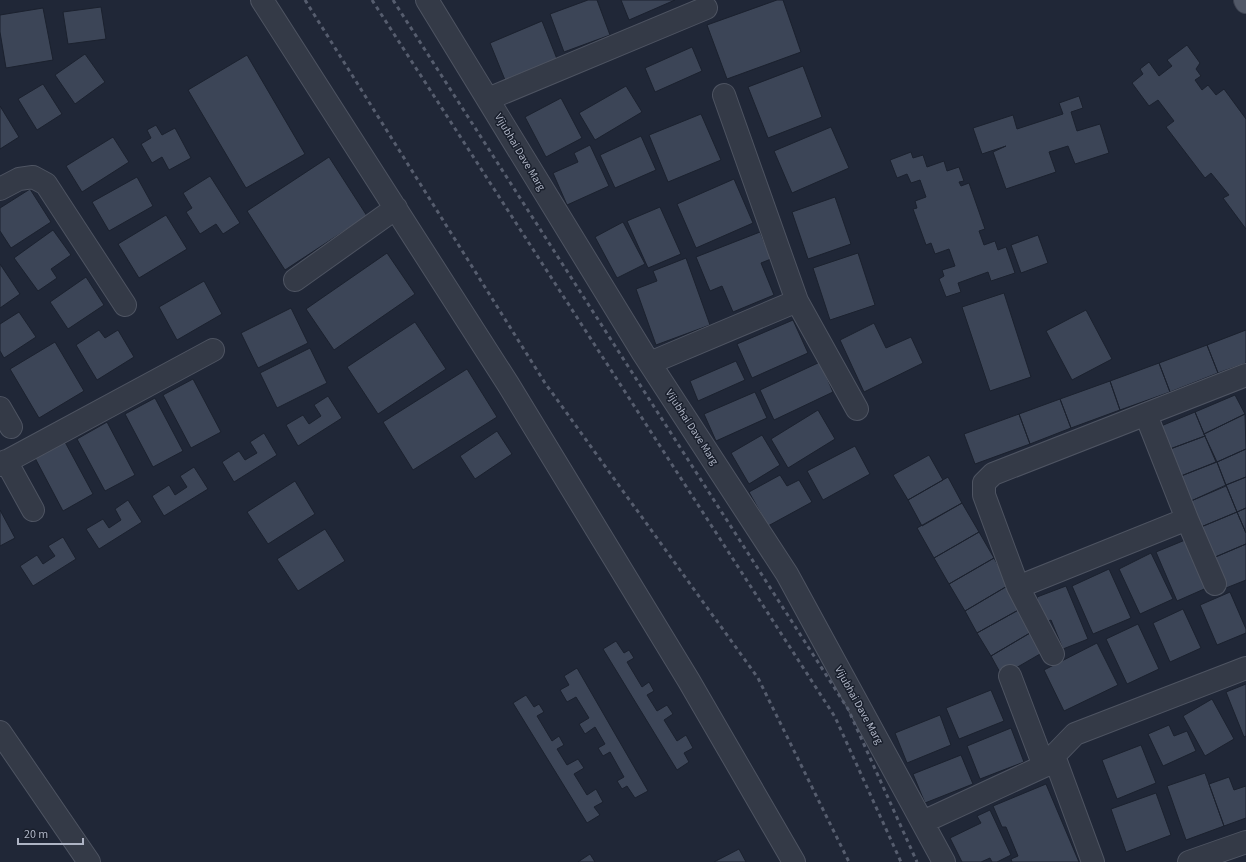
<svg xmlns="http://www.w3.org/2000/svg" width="1246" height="862" font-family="'Source Sans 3',sans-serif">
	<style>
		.building { fill: #3c4557; stroke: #1b212e }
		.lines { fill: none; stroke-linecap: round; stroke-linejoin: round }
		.minor-casing { stroke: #4e5462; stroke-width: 24 }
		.major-casing { stroke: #3d4351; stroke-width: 24 }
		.minor { stroke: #343a47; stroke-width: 22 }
		.major { stroke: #515867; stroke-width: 22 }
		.rail { stroke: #565d6e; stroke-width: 3; stroke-dasharray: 4 4; stroke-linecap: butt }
		.labels { text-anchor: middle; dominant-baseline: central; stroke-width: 3; stroke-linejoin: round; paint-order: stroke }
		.street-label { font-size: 11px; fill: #aeb4c4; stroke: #191f2c }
	</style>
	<rect width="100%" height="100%" fill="#202737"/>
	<path class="building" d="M588,0H597L610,35L564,52L550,14Z
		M621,0H675L629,20Z
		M777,0H783L801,52L727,79L707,25Z
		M101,7L106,39L68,44L63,12Z
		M43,8L53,60L6,68L0,32V15Z
		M542,21L557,59L505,80L490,43Z
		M1187,45L1200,63L1196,69L1201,76L1195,80L1202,90L1208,85L1216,95L1224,89L1246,119V229L1223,198L1229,195L1211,173L1205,178L1166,127L1174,121L1158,100L1149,106L1132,83L1143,74L1140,69L1149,62L1159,76L1172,66L1167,60Z
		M692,47L702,71L655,92L645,68Z
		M85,54L105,82L75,104L55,75Z
		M247,55L305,154L246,188L188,90Z
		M803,66L822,117L768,138L748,87Z
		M43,84L62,114L37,130L18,99Z
		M626,86L642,112L595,140L579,113Z
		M1079,96L1083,108L1071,112L1077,131L1100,124L1109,153L1075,164L1068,146L1049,152L1056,172L1006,189L993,152L1006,146L982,154L973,128L1013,115L1017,129L1063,114L1059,103Z
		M561,98L582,138L546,157L525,117Z
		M0,106L19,137L0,149Z
		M701,114L721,160L668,182L649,135Z
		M156,125L162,135L175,128L191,158L169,170L162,157L152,163L141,144L151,138L147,130Z
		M831,127L849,168L792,193L774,151Z
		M641,136L656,170L615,188L600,155Z
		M113,137L129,162L82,192L66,166Z
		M590,145L609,186L567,205L553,173L578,162L574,153Z
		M911,152L913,158L923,155L927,167L944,161L947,171L959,167L964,181L959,182L961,186L969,183L985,229L979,231L984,245L995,241L998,250L1006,247L1015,273L991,281L988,272L958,283L961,292L946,297L939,279L944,276L942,270L955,266L949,249L935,254L931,243L926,245L913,209L917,208L915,201L926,197L920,180L911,183L907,174L897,178L890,160Z
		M329,157L367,216L285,270L247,211Z
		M210,176L240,223L223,234L216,224L200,234L186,212L192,208L183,193Z
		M137,177L153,206L109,231L92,202Z
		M734,179L753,223L696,248L677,204Z
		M30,189L51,222L11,248L0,231V208Z
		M835,197L851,244L808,259L792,212Z
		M660,207L681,254L648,268L627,221Z
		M166,215L187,249L139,278L118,244Z
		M623,222L645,264L617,278L595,237Z
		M53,230L71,255L51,269L57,278L38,291L14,258Z
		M760,232L771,259L761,263L774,295L733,312L722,286L710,291L696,257Z
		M1038,235L1048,263L1021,273L1011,245Z
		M387,253L415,294L334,350L306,309Z
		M858,253L875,305L830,320L813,268Z
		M686,258L710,325L656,345L636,289L657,281L653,271Z
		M0,264L20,294L0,308Z
		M86,277L104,305L68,329L50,302Z
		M204,281L222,314L177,340L159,307Z
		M1004,293L1031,377L990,391L962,307Z
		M291,308L308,343L258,368L241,333Z
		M1086,310L1112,359L1072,380L1046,331Z
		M19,312L36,337L4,358L0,351V324Z
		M793,320L808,353L752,378L737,344Z
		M415,322L446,369L378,414L347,367Z
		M874,323L886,348L911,337L923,363L864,392L840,340Z
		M99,330L105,338L118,330L134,357L97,380L76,345Z
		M1246,330V363L1218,373L1207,345Z
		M55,342L84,391L39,418L10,369Z
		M1207,345L1218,373L1170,392L1159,363Z
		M310,348L327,383L277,408L260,373Z
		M736,361L745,380L698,401L690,381Z
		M820,362L833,392L774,420L760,390Z
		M1159,363L1170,392L1120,410L1110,381Z
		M467,369L497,417L413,470L383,422Z
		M193,379L221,432L191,448L163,395Z
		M1110,381L1120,410L1071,428L1060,399Z
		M755,392L767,418L716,441L704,414Z
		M1235,395L1245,414L1204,434L1195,412Z
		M328,396L342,418L298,446L286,425L303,415L309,424L321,416L314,405Z
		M155,398L183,451L153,467L125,414Z
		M1060,399L1071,428L1030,444L1019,414Z
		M818,410L835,439L788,468L771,439Z
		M1195,412L1205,436L1170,449L1161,426Z
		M1019,414L1030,444L975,464L964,434Z
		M1245,414L1246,449L1217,462L1204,434Z
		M107,422L135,475L105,491L77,439Z
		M497,431L512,454L475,479L460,456Z
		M264,433L277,455L234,482L222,462L239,451L245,460L257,453L250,442Z
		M1204,434L1216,462L1181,476L1170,449L1205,436Z
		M762,435L780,465L749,484L731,453Z
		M65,442L93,494L63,511L35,458Z
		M855,446L870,474L823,500L807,471Z
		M1246,449V477L1226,485L1217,462Z
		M929,455L943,480L908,500L893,475Z
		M1217,462L1226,486L1191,501L1181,476Z
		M194,467L208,489L164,516L152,496L169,485L175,495L187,487L180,476Z
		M780,475L787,486L799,480L812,502L768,526L749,492Z
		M948,477L962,503L922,526L908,500Z
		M1246,477V508L1237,512L1226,485Z
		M295,481L315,514L268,544L247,512Z
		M1226,485L1237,512L1201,527L1191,501Z
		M128,500L142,522L99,549L86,529L103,519L109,528L121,520L115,509Z
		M962,503L979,532L934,558L917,528Z
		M1246,508V533L1237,512Z
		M0,510L15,538L0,546Z
		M1237,512L1246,533V544L1213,558L1201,527Z
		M325,529L345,561L298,591L277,559Z
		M979,532L994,558L949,584L934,558Z
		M63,537L76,559L33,586L20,566L37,555L43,564L55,556L48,546Z
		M1190,538L1211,586L1177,601L1156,552Z
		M1246,544V580L1226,588L1213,558Z
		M1151,553L1173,599L1140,614L1119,569Z
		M994,558L1009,585L965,611L949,584Z
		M1109,569L1131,618L1093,634L1072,586Z
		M1009,585L1022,608L977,633L965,611Z
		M1066,586L1088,639L1063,649L1051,620L1041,624L1037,597Z
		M1230,592L1246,629V633L1217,645L1200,605Z
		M1022,608L1035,630L991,656L977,633Z
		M1183,609L1201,648L1170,662L1153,623Z
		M1138,624L1159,669L1127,684L1106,639Z
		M1035,630L1047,650L1002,676L991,656Z
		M616,641L624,653L629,650L634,658L627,662L642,687L649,682L654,691L647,695L657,711L667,705L673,714L664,720L677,741L686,735L693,748L684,753L689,762L677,770L603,649Z
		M1097,643L1118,685L1064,711L1044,670Z
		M577,668L648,791L635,798L627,786L622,789L617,781L624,777L610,752L603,756L598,748L605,744L595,727L585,734L579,724L589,718L576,697L567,702L560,690L569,685L564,676Z
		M1246,684V736L1244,737L1226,692Z
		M991,690L1004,721L959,739L946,708Z
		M526,695L534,707L539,704L544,712L537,716L552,741L559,736L564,745L557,749L567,765L578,759L584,768L574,774L587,795L596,789L603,802L594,807L600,815L587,823L513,703Z
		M1212,699L1234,739L1205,756L1183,716Z
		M940,715L951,745L907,763L895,733Z
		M1169,725L1174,736L1187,731L1196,751L1163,766L1148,734Z
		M1011,728L1024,762L980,779L967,746Z
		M1141,745L1156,783L1117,799L1102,760Z
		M961,755L973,784L925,803L913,774Z
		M1205,773L1224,826L1186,840L1167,786Z
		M1229,777L1234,790L1246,786V818L1224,826L1209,784Z
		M1046,784L1079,862H1012L1011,859L1018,856L1006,827H1002L993,806Z
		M1156,793L1171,835L1126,852L1111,809Z
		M990,810L1011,855L997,862H992L990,858L981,862H962L950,838L981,823L977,816Z
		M739,849L746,862H714Z
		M590,854L595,862H578Z"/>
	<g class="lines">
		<defs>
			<path id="minor" d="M262,0L508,384L689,681L794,862
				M427,0L643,353L787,574L944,862
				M724,95L797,301L857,409
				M488,99L706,8
				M0,189L19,179L33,177L46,184L125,305
				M295,280L396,208
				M650,363L797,301
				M0,408L11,427
				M1146,415L1187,519L1018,587L984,495V483L993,474L1246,375
				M6,461L33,510
				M0,465L213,350
				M1187,519L1215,584
				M1018,587L1053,654
				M1010,676L1044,766
				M0,732L89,862
				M1054,756L1093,862
				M923,822L1044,766L1075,734L1246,668
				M1189,862L1246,842"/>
			<path id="major" d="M1245,0L1246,2"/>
		</defs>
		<use href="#minor" class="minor-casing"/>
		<use href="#major" class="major-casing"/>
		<use href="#minor" class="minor"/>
		<use href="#major" class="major"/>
		<path class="rail" d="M305,0L545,383L758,678L849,862
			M372,0L835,717L901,862
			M393,0L848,709L917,862"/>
	</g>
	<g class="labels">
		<g class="street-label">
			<text transform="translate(520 152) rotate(59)">Vijubhai Dave Marg</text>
			<text transform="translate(692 427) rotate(57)">Vijubhai Dave Marg</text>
			<text transform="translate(859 705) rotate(61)">Vijubhai Dave Marg</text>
		</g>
	</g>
	<path d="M18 838v6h65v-6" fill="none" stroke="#aeb4c4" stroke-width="2"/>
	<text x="24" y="838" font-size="12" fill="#aeb4c4" stroke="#191f2c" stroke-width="3" paint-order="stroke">20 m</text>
</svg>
